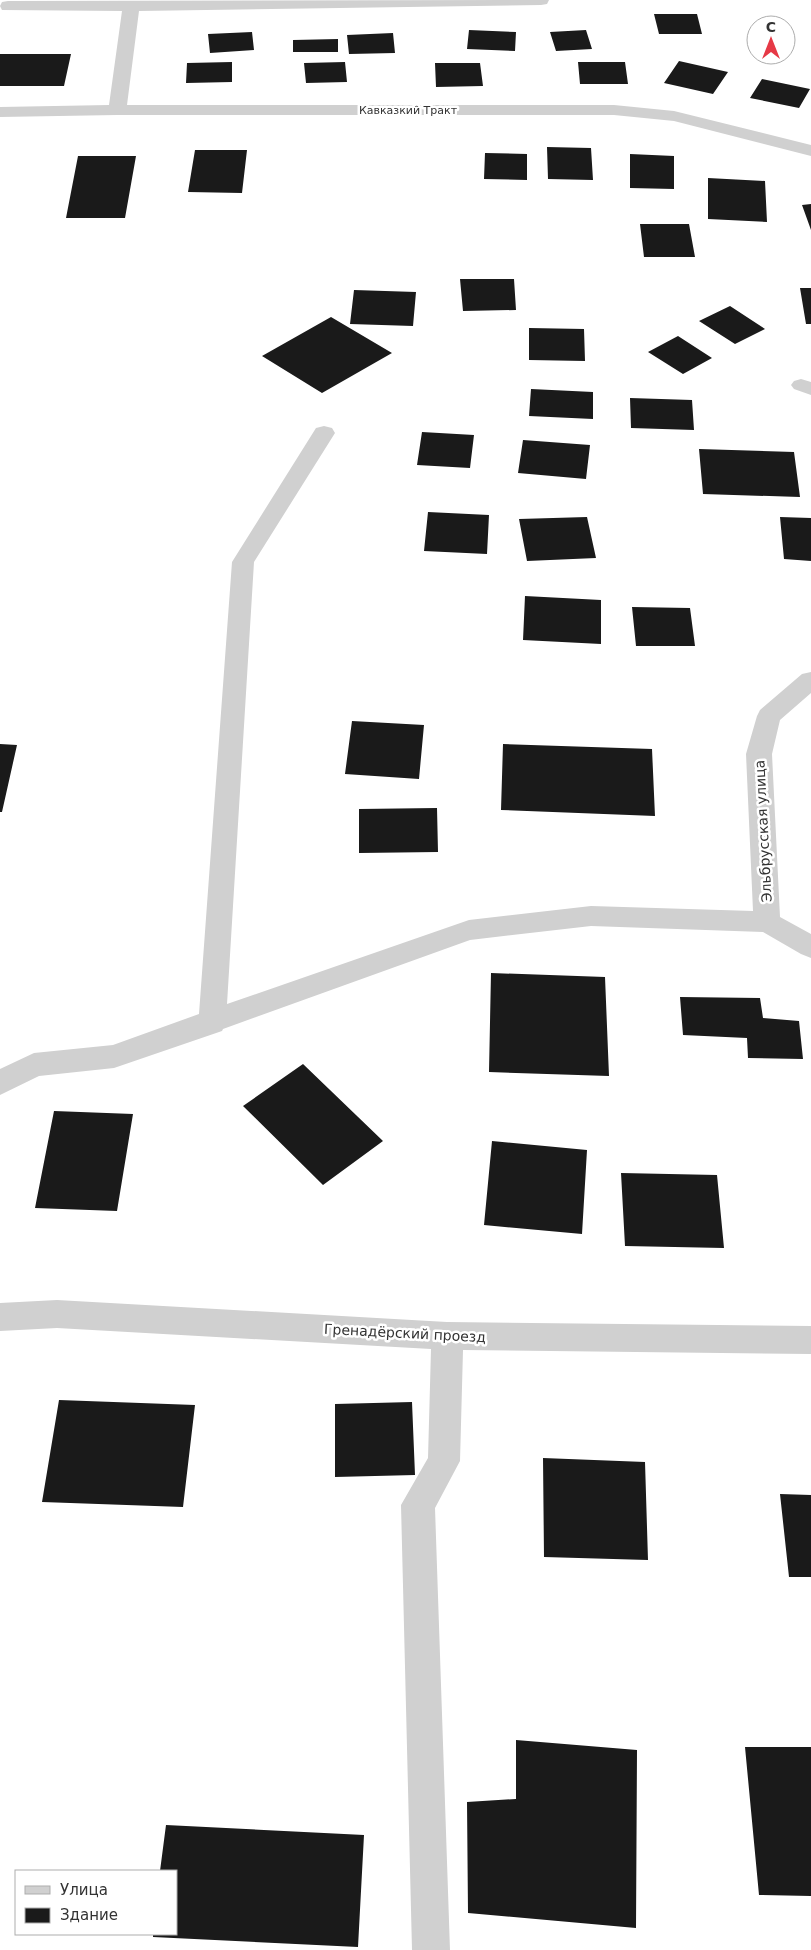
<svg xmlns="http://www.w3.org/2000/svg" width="811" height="1950" font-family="'DejaVu Sans',sans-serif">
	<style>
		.building { fill: #1a1a1a }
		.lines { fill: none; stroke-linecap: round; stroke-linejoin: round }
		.minor { fill: #d0d0d0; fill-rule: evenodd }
		.labels { text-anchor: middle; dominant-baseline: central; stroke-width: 5; stroke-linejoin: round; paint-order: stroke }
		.far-street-label { font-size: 11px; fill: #333; stroke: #fff }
		.street-label { font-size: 14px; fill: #333; stroke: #fff }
	</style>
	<rect width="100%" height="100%" fill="#fff"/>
	<path class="building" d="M654,14H697L702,34H659Z
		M469,30L516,32L515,51L467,49Z
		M586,30L592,49L556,51L550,32Z
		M252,32L254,50L210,53L208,34Z
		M393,33L395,53L349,54L347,35Z
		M338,39V52H293V40Z
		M0,54H71L64,86H0Z
		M679,61L728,72L713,94L664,83Z
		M232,62V82L186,83L187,63Z
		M345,62L347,82L306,83L304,63Z
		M578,62H625L628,84H580Z
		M435,63H480L483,86L436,87Z
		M762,79L810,89L799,108L750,98Z
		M547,147L591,148L593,180L548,179Z
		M195,150H247L242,193L188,192Z
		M485,153L527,154V180L484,179Z
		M630,154L674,156V189L630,188Z
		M78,156H136L125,218H66Z
		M708,178L765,181L767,222L708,219Z
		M811,204V230L802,205Z
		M640,224H689L695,257H644Z
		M460,279H514L516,310L463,311Z
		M800,288H811V324H806Z
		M354,290L416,292L413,326L350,324Z
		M730,306L765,329L735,344L699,321Z
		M331,317L392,353L322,393L262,356Z
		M529,328L584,329L585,361L529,360Z
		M678,336L712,358L683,374L648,352Z
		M531,389L593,392V419L529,416Z
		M630,398L692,400L694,430L631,428Z
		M422,432L474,435L470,468L417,465Z
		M523,440L590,445L586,479L518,473Z
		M699,449L794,452L800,497L703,494Z
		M428,512L489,515L487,554L424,551Z
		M587,517L596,558L527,561L519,519Z
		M780,517L811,518V561L784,559Z
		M525,596L601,600V644L523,640Z
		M632,607L690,608L695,646H636Z
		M352,721L424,725L419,779L345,774Z
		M0,744L17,745L2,812H0Z
		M503,744L652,749L655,816L501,810Z
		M437,808L438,852L359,853V809Z
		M491,973L605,977L609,1076L489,1072Z
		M680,997L760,998L763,1018L799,1021L803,1059L748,1058L747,1038L683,1035Z
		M303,1064L383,1141L323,1185L243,1106Z
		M54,1111L133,1114L117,1211L35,1208Z
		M492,1141L587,1150L582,1234L484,1225Z
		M621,1173L717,1175L724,1248L625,1246Z
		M59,1400L195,1405L183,1507L42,1502Z
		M412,1402L415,1475L335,1477V1404Z
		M543,1458L645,1462L648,1560L544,1557Z
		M780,1494L811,1495V1577H789Z
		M516,1740L637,1750L636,1928L468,1913L467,1802L516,1799Z
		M745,1747H811V1896L759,1895Z
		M166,1825L364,1835L358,1947L153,1937V1934H176V1871H160Z"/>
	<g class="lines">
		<path class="minor" d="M549,0L547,4L541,5L139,11L127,105H614L674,111L811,145V156L674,121L614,115H117L0,117V107L109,105L122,11L2,10L0,6L2,2L8,1Z
			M801,379L811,382V395L794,389L791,385L794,381Z
			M324,426L332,428L335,433L254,562L227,1004L469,920L591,906L753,911L746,754L757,716L760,710L802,674L811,672V693L780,720L772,754L780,917L811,934V958L801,954L763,932L591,926L470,940L223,1029L222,1031L114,1068L39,1076L0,1095V1069L34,1053L113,1045L199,1014L232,562L316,428Z
			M57,1300L447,1322L811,1326V1354L463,1350L460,1461L435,1508L450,1950H412L401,1505L428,1458L431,1349L57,1328L0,1331V1303Z"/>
	</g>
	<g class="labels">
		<g class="far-street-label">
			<text x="408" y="110">Кавказкий Тракт</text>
		</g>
		<g class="street-label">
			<text transform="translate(763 831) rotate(-93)">Эльбрусская улица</text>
			<text transform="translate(405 1333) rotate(3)">Гренадёрский проезд</text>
		</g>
	</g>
	<rect x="15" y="1870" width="162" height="65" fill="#ffffff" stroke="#adadad"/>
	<rect x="25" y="1886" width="25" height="8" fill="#d0d0d0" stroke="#adadad"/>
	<text x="60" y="1895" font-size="15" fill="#333333">Улица</text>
	<rect x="25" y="1908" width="25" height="15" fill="#1a1a1a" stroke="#adadad"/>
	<text x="60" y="1920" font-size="15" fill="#333333">Здание</text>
	<g transform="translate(771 40)"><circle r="24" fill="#ffffff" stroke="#adadad"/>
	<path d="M0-4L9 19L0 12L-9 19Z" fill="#e63946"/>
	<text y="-8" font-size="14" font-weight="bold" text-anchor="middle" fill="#333333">С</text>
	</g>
</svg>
